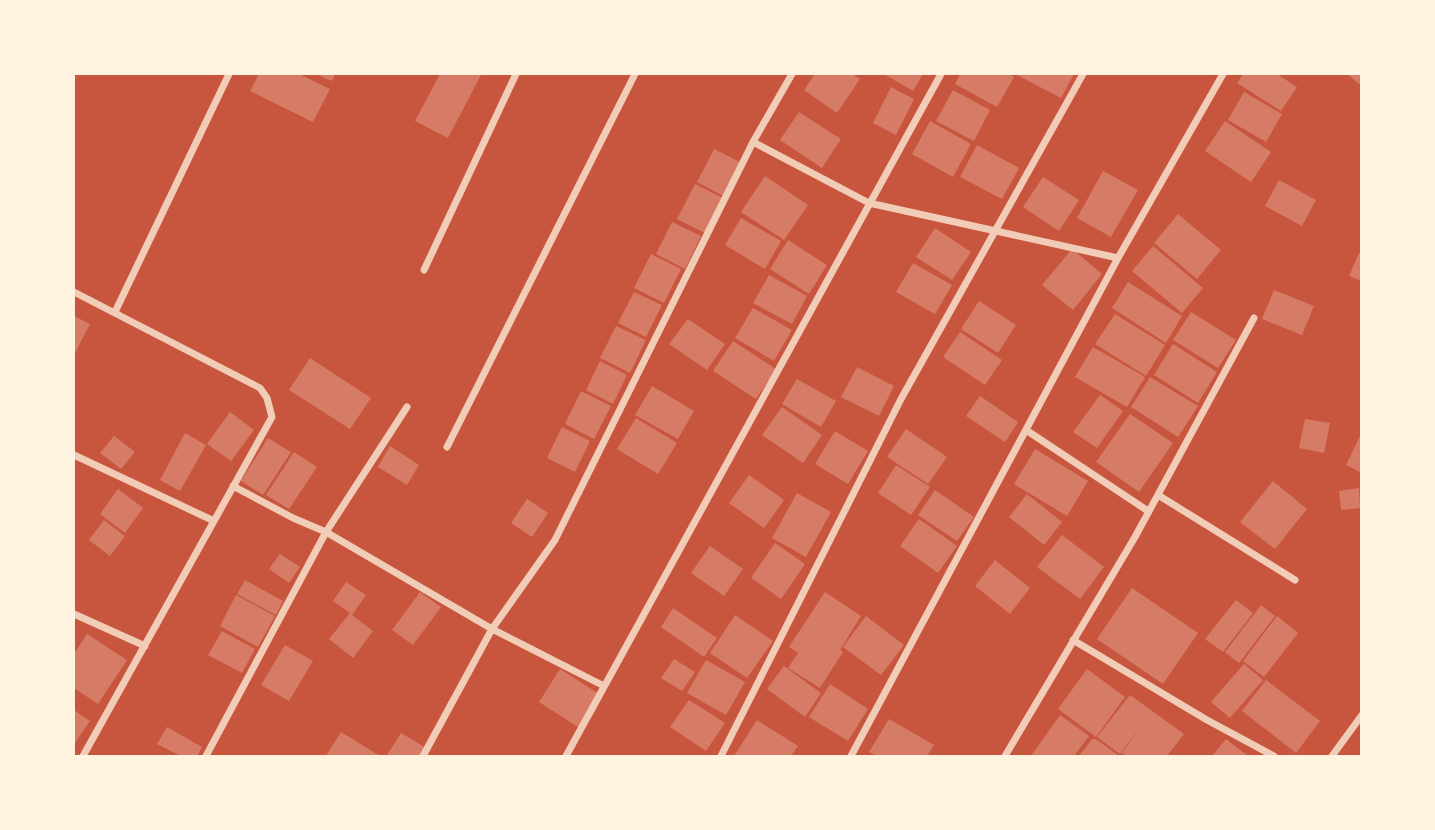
<svg xmlns="http://www.w3.org/2000/svg" width="1435" height="830" font-family="'PT Serif',serif">
	<style>
		.building { fill: #d67c66 }
		.lines { fill: none; stroke-linecap: round; stroke-linejoin: round }
		.minor { stroke: #f1ccb7; stroke-width: 7 }
	</style>
	<rect width="100%" height="100%" fill="#c8553d"/>
	<path class="building" d="M259,74H299L330,89L313,122L250,91Z
		M316,74H335L332,81Z
		M440,74L481,75L448,138L415,121Z
		M815,74H852L860,79L837,113L804,90Z
		M884,74H923L913,91Z
		M960,74H1009L1014,77L997,107L955,84Z
		M1015,74H1074L1061,98Z
		M1243,74H1277L1297,87L1281,111L1237,83Z
		M1347,74H1362V81L1359,84Z
		M891,87L914,99L896,135L873,123Z
		M953,90L990,110L974,141L936,121Z
		M1244,92L1282,114L1266,142L1228,120Z
		M799,112L841,139L822,168L780,140Z
		M930,121L971,144L953,177L912,154Z
		M1225,121L1271,152L1251,182L1205,151Z
		M977,145L1019,168L1002,199L960,177Z
		M714,149L742,163L725,197L697,182Z
		M1103,171L1138,190L1111,237L1077,218Z
		M765,176L808,205L784,240L741,212Z
		M1043,177L1079,200L1059,231L1023,207Z
		M1279,180L1316,200L1302,226L1265,206Z
		M695,184L723,198L705,233L677,219Z
		M1178,214L1221,250L1197,279L1154,243Z
		M741,218L781,241L765,269L725,245Z
		M672,222L701,236L685,269L656,254Z
		M935,228L971,252L952,280L916,257Z
		M788,240L827,265L809,294L770,269Z
		M1153,246L1203,288L1182,313L1132,271Z
		M1072,249L1102,274L1073,310L1042,285Z
		M1359,253L1362,254V281L1349,276Z
		M651,254L681,269L664,303L634,288Z
		M913,263L952,285L935,314L896,292Z
		M769,275L807,296L792,324L753,303Z
		M1128,282L1182,316L1166,343L1112,308Z
		M1274,290L1314,306L1302,335L1262,319Z
		M634,292L662,305L646,337L618,323Z
		M979,301L1016,325L998,353L961,329Z
		M753,308L792,330L774,361L735,338Z
		M1191,312L1236,340L1218,368L1173,340Z
		M1115,314L1165,345L1146,376L1095,344Z
		M74,316L90,324L74,355Z
		M688,319L725,344L707,370L669,344Z
		M616,326L646,340L630,373L600,358Z
		M960,332L1002,360L985,385L943,357Z
		M733,341L776,369L756,399L713,371Z
		M1173,344L1217,372L1198,403L1154,375Z
		M1093,347L1145,377L1127,407L1075,377Z
		M310,358L371,398L350,429L289,390Z
		M600,361L627,375L613,404L586,390Z
		M857,367L894,386L879,416L841,397Z
		M1150,377L1198,406L1178,437L1131,407Z
		M797,379L836,401L821,427L782,404Z
		M652,386L694,411L678,439L635,415Z
		M581,391L611,406L594,439L565,424Z
		M1100,395L1123,411L1097,448L1073,432Z
		M980,396L1018,422L1005,442L966,416Z
		M782,407L822,435L803,463L762,435Z
		M230,412L254,430L231,461L207,444Z
		M1130,414L1173,443L1139,492L1096,462Z
		M636,418L677,443L658,474L617,449Z
		M1305,419L1330,423L1324,453L1299,448Z
		M562,427L590,441L575,472L547,458Z
		M906,429L947,457L928,484L887,457Z
		M835,431L868,451L848,484L815,464Z
		M1362,432V473L1346,465Z
		M185,433L206,445L180,491L160,480Z
		M114,436L135,452L121,469L100,453Z
		M268,438L291,452L263,495L241,481Z
		M390,446L419,465L407,485L378,467Z
		M1035,449L1088,481L1067,516L1014,484Z
		M294,452L317,467L289,509L266,495Z
		M896,465L930,487L911,515L878,493Z
		M749,475L784,500L764,528L729,503Z
		M1273,481L1307,509L1275,549L1240,522Z
		M1359,488L1360,508L1341,510L1339,491Z
		M118,489L143,508L125,533L100,514Z
		M935,490L974,517L957,541L918,515Z
		M797,493L831,512L806,557L772,538Z
		M1027,494L1062,522L1044,545L1009,517Z
		M527,499L548,513L532,537L511,523Z
		M919,519L957,546L938,573L900,546Z
		M104,520L125,536L110,556L89,540Z
		M1062,535L1104,567L1080,599L1037,567Z
		M775,543L805,564L781,599L751,578Z
		M710,546L743,569L724,596L691,573Z
		M280,554L300,567L289,583L269,569Z
		M995,560L1030,588L1010,614L975,586Z
		M245,580L283,601L276,615L237,594Z
		M346,582L366,595L352,615L373,631L353,658L329,639L350,613L333,601Z
		M1132,588L1198,633L1163,684L1097,639Z
		M420,592L441,607L413,645L392,630Z
		M825,592L861,616L840,650L843,652L820,688L788,668L798,653L789,647Z
		M236,595L275,616L258,647L220,626Z
		M1236,600L1253,613L1223,652L1205,639Z
		M1261,605L1275,616L1239,663L1225,652Z
		M673,608L717,638L704,657L661,627Z
		M735,615L773,641L747,678L710,653Z
		M866,616L904,645L881,675L843,647Z
		M1277,616L1298,633L1264,677L1243,661Z
		M222,631L255,649L242,673L208,655Z
		M87,634L127,660L98,704L74,688V654Z
		M285,645L313,661L289,701L261,685Z
		M674,659L695,672L682,691L661,678Z
		M706,660L745,682L726,715L687,693Z
		M1244,664L1263,680L1230,718L1211,702Z
		M784,666L821,693L805,717L767,689Z
		M560,669L599,694L578,727L539,702Z
		M1087,669L1125,697L1096,737L1058,709Z
		M1266,680L1320,721L1296,753L1242,711Z
		M830,684L868,709L848,741L809,717Z
		M1130,695L1184,734L1167,756H1127L1122,753L1142,725L1120,754L1097,737Z
		M689,700L725,723L706,751L670,727Z
		M74,710L90,721L74,744Z
		M1060,715L1089,736L1074,756H1031Z
		M889,719L934,745L927,756H877L869,752Z
		M757,720L798,746L791,756H734Z
		M167,727L202,747L197,756H181L157,744Z
		M341,732L380,756H326Z
		M401,733L428,749L423,756L387,755Z
		M1092,739H1096L1119,756H1079Z
		M1226,739L1248,756H1212Z"/>
	<g class="lines">
		<path class="minor" d="M753,142L869,203L1118,258
			M424,270L516,74
			M74,292L260,388L267,398L272,417L83,756
			M115,312L229,74
			M1026,430L1148,511
			M447,447L635,74
			M74,455L214,521
			M233,486L293,518L326,532L492,629L604,686
			M1158,495L1295,580
			M74,614L145,646
			M1073,640L1207,720L1274,756
			M206,756L326,532L407,407
			M423,756L492,629L555,540L753,142L792,74
			M566,756L941,74
			M721,756L901,399L1083,74
			M851,756L1118,258L1223,74
			M1005,756L1135,537L1254,318
			M1332,756L1362,715"/>
	</g>
	<rect width="1435" height="830" fill="none" stroke="#fff3e0" stroke-width="150"/>
</svg>
